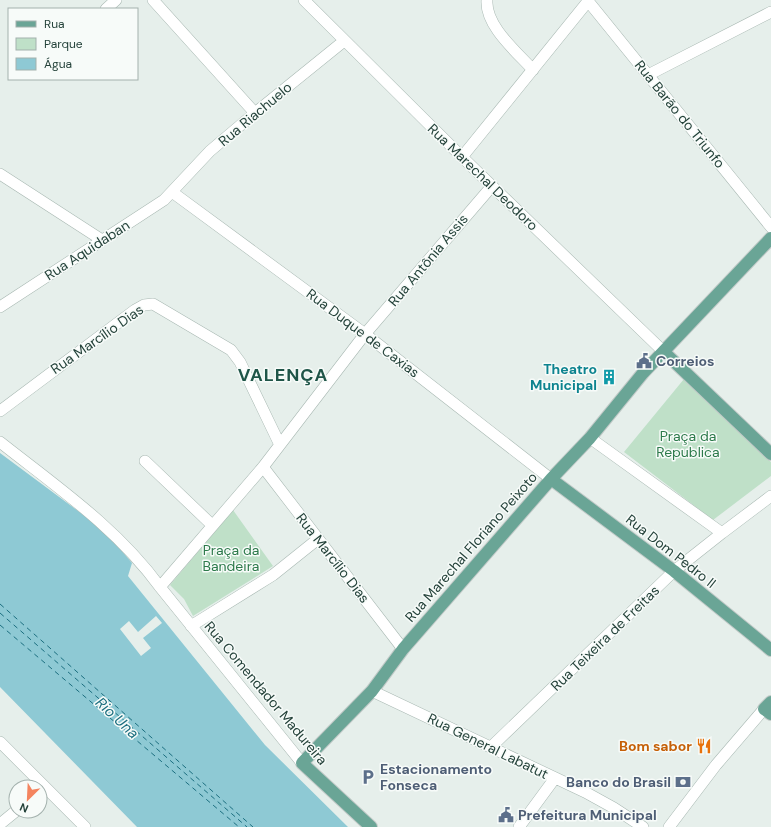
<svg xmlns="http://www.w3.org/2000/svg" width="771" height="827" font-family="'DM Sans',sans-serif">
	<style>
		.green { fill: #bfe0c8 }
		.water { fill: #8ec9d4 }
		.pier { fill: #e6efeb }
		.lines { fill: none; stroke-linecap: round; stroke-linejoin: round }
		.ferry { stroke: #1c6f80; stroke-width: 1; stroke-dasharray: 5 4; stroke-linecap: butt }
		.minor-casing { stroke: #a8b8b2; stroke-width: 12 }
		.primary-casing { stroke: #c2cac8; stroke-width: 14 }
		.minor { stroke: #fff; stroke-width: 11 }
		.primary { stroke: #6aa596; stroke-width: 12 }
		.labels { text-anchor: middle; dominant-baseline: central; stroke-width: 3; stroke-linejoin: round; paint-order: stroke }
		.street-label { font-size: 14px; fill: #24423a; stroke: #f7fbf9 }
		.service-label { font-size: 14px; font-weight: bold; fill: #4e5e75; stroke: #f7fbf9; text-anchor: start }
		.culture-label { font-size: 14px; font-weight: bold; fill: #0d838f; stroke: #f7fbf9; text-anchor: end }
		.park-label { font-size: 14px; fill: #2d7a4b; stroke: #f7fbf9 }
		.food-label { font-size: 14px; font-weight: bold; fill: #c56008; stroke: #f7fbf9; text-anchor: end }
		.water-label { font-size: 15px; font-style: italic; fill: #1c6f80; stroke: #f7fbf9 }
		.district-label { font-size: 18px; font-weight: bold; letter-spacing: 1px; fill: #1f5548; stroke: #f7fbf9 }
	</style>
	<rect width="100%" height="100%" fill="#e6efeb"/>
	<path class="green" d="M684,379L771,462V476L713,520L624,452Z
		M233,510L273,566L193,616L184,599L170,585Z"/>
	<path class="water" d="M0,453L105,531L132,563L128,576L265,745L348,827H137L0,687Z"/>
	<path class="pier" d="M156,616L162,623L143,638L151,648L141,656L120,629L129,621L138,632Z"/>
	<g class="lines">
		<path class="ferry" d="M0,604L253,827
			M0,613L247,827
			M0,625L239,827"/>
		<defs>
			<path id="minor" d="M153,0L255,113
				M304,0L462,157L664,352
				M487,0C485,26 517,52 533,70
				M588,1L771,227
				M106,9L116,0
				M648,75L771,12
				M462,157L589,0
				M0,174L102,240
				M172,192L365,334L551,479
				M0,307L164,200L210,151L255,113L344,41
				M0,411L135,310L144,305L153,304L231,350L240,362L280,445
				M590,438L722,533
				M0,442C57,487 117,528 160,587L302,763
				M145,461L212,525
				M263,467L403,649
				M160,587L263,467L365,334L492,186
				M191,626L273,575L318,539
				M372,691L585,792L614,808L643,827
				M0,742L85,827
				M491,747L674,571L722,533L771,496
				M0,824L16,811
				M519,827L555,778
				M669,827L716,765L764,709"/>
			<path id="primary" d="M664,352L771,454
				M551,479L674,571L771,650
				M771,702L764,709L771,714
				M371,827L302,763L372,691L403,649L551,479L590,438L643,373L771,238"/>
		</defs>
		<use href="#minor" class="minor-casing"/>
		<use href="#primary" class="primary-casing"/>
		<use href="#minor" class="minor"/>
		<use href="#primary" class="primary"/>
	</g>
	<defs>
		<symbol id="civic-bare" viewBox="-9 -9 18 18"><path d="M-.6-6.5H3V-4.5H.6V-3L4-1V1h2V6H-6V1h2V-1L-.6-3ZM-1.2 2.5V6h2.4V2.5Z" fill="#5c6f8a" stroke="#f7fbf9" stroke-width="2.5" paint-order="stroke"/></symbol>
		<symbol id="building-bare" viewBox="-9 -9 18 18"><path d="M-4-6H4V6H1V3H-1V6H-4ZM-2.5-4.3h1.7v1.8h-1.7ZM.8-4.3h1.7v1.8H.8ZM-2.5-1h1.7V.8h-1.7ZM.8-1h1.7V.8H.8Z" fill="#0f9aa8" stroke="#f7fbf9" stroke-width="2.5" paint-order="stroke"/></symbol>
		<symbol id="restaurant-bare" viewBox="-9 -9 18 18"><path d="M-5-6h1v4h1v-4h1v4h1v-4h1v5L-1.5 .5V6h-2V.5L-5-1ZM5-6V6H3V1.5H1.5Q1.5-4 5-6Z" fill="#e8710a" stroke="#f7fbf9" stroke-width="2.5" paint-order="stroke"/></symbol>
		<symbol id="parking-bare" viewBox="-9 -9 18 18"><path d="M-3.5-5.5H1a3.5 3.5 0 0 1 0 7H-1V5.5H-3.5ZM-1-3.4V-.6H.8a1.4 1.4 0 0 0 0-2.8Z" fill="#5c6f8a" stroke="#f7fbf9" stroke-width="2.5" paint-order="stroke"/></symbol>
		<symbol id="bank-bare" viewBox="-9 -9 18 18"><path d="M-6-4H6V4H-6ZM0-2.3a2.3 2.3 0 1 0 0 4.6a2.3 2.3 0 1 0 0-4.6Z" fill="#5c6f8a" stroke="#f7fbf9" stroke-width="2.5" paint-order="stroke"/></symbol>
	</defs>
	<g fill-rule="evenodd">
		<use href="#civic-bare" x="633" y="350" width="22" height="22"/>
		<use href="#building-bare" x="598" y="366" width="22" height="22"/>
		<use href="#restaurant-bare" x="693" y="735" width="22" height="22"/>
		<use href="#parking-bare" x="357" y="766" width="22" height="22"/>
		<use href="#bank-bare" x="672" y="771" width="22" height="22"/>
		<use href="#civic-bare" x="495" y="804" width="22" height="22"/>
	</g>
	<g class="labels">
		<g class="street-label">
			<text transform="translate(255 114) rotate(-40)">Rua Riachuelo</text>
			<text transform="translate(680 114) rotate(51)">Rua Barão do Triunfo</text>
			<text transform="translate(483 177) rotate(44)">Rua Marechal Deodoro</text>
			<text transform="translate(87 250) rotate(-33)">Rua Aquidaban</text>
			<text transform="translate(428 260) rotate(-50)">Rua Antônia Assis</text>
			<text transform="translate(363 333) rotate(37)">Rua Duque de Caxias</text>
			<text transform="translate(97 339) rotate(-35)">Rua Marcílio Dias</text>
			<text transform="translate(471 547) rotate(-49)">Rua Marechal Floriano Peixoto</text>
			<text transform="translate(671 551) rotate(38)">Rua Dom Pedro II</text>
			<text transform="translate(333 558) rotate(52)">Rua Marcílio Dias</text>
			<text transform="translate(605 638) rotate(-44)">Rua Teixeira de Freitas</text>
			<text transform="translate(266 693) rotate(50)">Rua Comendador Madureira</text>
			<text transform="translate(488 746) rotate(26)">Rua General Labatut</text>
		</g>
		<g class="service-label">
			<text x="656" y="361">Correios</text>
			<text x="380" y="769">Estacionamento<tspan x="380" dy="16">Fonseca</tspan></text>
			<text x="671" y="782" text-anchor="end">Banco do Brasil</text>
			<text x="518" y="815">Prefeitura Municipal</text>
		</g>
		<g class="culture-label">
			<text x="597" y="369">Theatro<tspan x="597" dy="16">Municipal</tspan></text>
		</g>
		<g class="park-label">
			<text x="688" y="436">Praça da<tspan x="688" dy="16">Republica</tspan></text>
			<text x="231" y="550">Praça da<tspan x="231" dy="16">Bandeira</tspan></text>
		</g>
		<g class="food-label">
			<text x="692" y="746">Bom sabor</text>
		</g>
		<g class="water-label">
			<text transform="translate(117 718) rotate(43)">Rio Una</text>
		</g>
		<g class="district-label">
			<text x="283" y="375">VALENÇA</text>
		</g>
	</g>
	<rect x="8" y="8" width="130" height="72" fill="#f7fbf9" stroke="#a3b1ad"/>
	<rect x="16" y="21" width="20" height="6" fill="#6aa596" stroke="#a3b1ad"/>
	<text x="44" y="28" font-size="12" fill="#24423a">Rua</text>
	<rect x="16" y="38" width="20" height="12" fill="#bfe0c8" stroke="#a3b1ad"/>
	<text x="44" y="48" font-size="12" fill="#24423a">Parque</text>
	<rect x="16" y="58" width="20" height="12" fill="#8ec9d4" stroke="#a3b1ad"/>
	<text x="44" y="68" font-size="12" fill="#24423a">Água</text>
	<g transform="translate(28 799) rotate(204)"><circle r="19" fill="#f7fbf9" stroke="#a3b1ad"/>
	<path d="M0-3L7 15L0 10L-7 15Z" fill="#f4845f"/>
	<text y="-6" font-size="11" font-weight="bold" text-anchor="middle" fill="#24423a">N</text>
	</g>
</svg>
